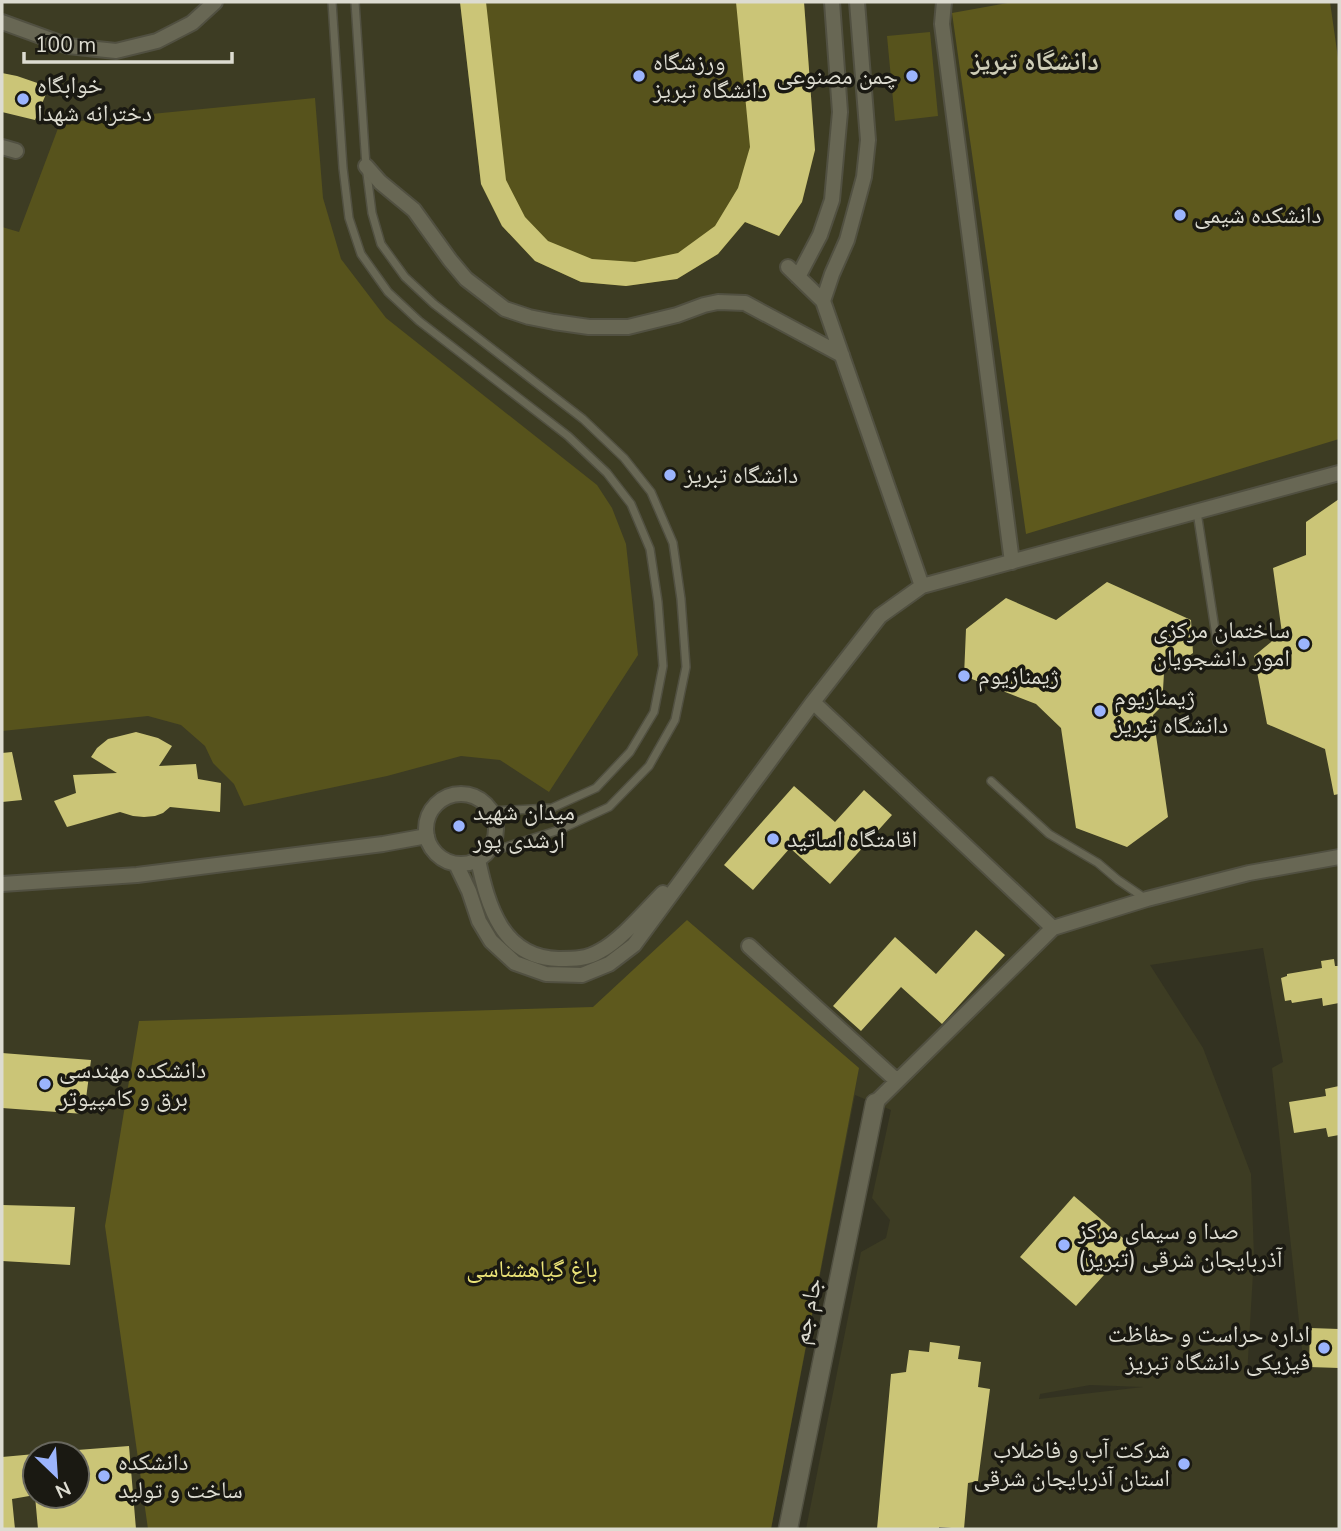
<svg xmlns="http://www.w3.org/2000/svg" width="1341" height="1531" font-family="'Nunito Sans','Noto Naskh Arabic',sans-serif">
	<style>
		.built { fill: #3d3c23; fill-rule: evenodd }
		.green { fill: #57531c }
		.forest { fill: #5e591d }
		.building { fill: #cbc577 }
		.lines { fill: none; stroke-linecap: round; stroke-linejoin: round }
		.service-casing { stroke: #515041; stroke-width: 10 }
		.minor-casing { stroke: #515041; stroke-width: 18 }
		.tertiary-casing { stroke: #515041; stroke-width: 21 }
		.service { stroke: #686754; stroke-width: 7 }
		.minor { stroke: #686754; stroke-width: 14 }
		.tertiary { stroke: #686754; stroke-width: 18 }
		.poi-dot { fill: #9bb4fd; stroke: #1a1912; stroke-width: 2.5 }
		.labels { text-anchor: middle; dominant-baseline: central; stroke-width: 7; stroke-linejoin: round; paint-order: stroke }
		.poi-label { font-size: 24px; fill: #dddcd1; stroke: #1a1912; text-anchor: start }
		.park-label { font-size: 24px; fill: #ece478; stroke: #1a1912 }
		.street-label { font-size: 24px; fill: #dddcd1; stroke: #1a1912 }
		.neighbourhood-label { font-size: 26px; font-weight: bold; fill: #cecdb7; stroke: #1a1912 }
	</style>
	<rect width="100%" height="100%" fill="#333221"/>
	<path class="built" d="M2,2H1339V1529H806L861,1252L886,1238L890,1220L872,1198L891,1110L855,1095L771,1529H2ZM1263,948L1283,1062L1272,1068L1304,1368L1247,1376L1254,1256L1251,1174L1203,1048L1150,965ZM1090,1385L1143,1387L1039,1399L1040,1394ZM35,1454H77V1496H35Z"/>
	<path class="green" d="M460,2H804L815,150L802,202L779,236L745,222L718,254L677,279L626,286L581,282L535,261L502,226L481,184Z
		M930,32L938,116L895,121L887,36Z
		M315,98L323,198L341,259L386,318L597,485L612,508L626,544L638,655L549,792L500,760L461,756L387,776L244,806L234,784L213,763L205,746L181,725L148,716L2,731V227L19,232L60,123Z"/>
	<path class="forest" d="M1013,2H1330L1339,65V439L1026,534L952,13Z
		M687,920L859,1068L771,1529H148L105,1226L139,1021L593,1007Z"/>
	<path class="building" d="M460,2H486L506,180L525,217L548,241L592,259L635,262L678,253L715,226L738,188L750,147L736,2H804L815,150L802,202L779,236L745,222L718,254L677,279L626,286L581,282L535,261L502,226L481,184Z
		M2,73L17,76L49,87L35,120L2,112Z
		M1339,499V794L1334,795L1325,749L1267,724L1254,656L1282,633L1273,568L1306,555V522Z
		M1107,582L1191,620L1193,653L1164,673L1162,706L1153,715L1168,817L1127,847L1076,828L1061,728L1036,704L964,676L966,629L1006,598L1056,620Z
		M136,732L158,738L172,746L159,766L196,764L198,779L221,783L220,812L170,807L163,813L155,816L144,817L133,816L120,812L67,827L54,801L76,793L73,775L117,773L91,757L97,748L108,739Z
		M12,752L22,800L2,802V753Z
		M794,786L835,822L864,790L892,815L830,884L790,848L753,890L724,865Z
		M976,930L1005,955L942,1024L901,987L861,1031L833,1006L895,937L936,974Z
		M1334,959L1335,966H1339V1003L1323,1006L1322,998L1292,1003L1291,1000L1285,1001L1281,978L1287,976V974L1322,968L1321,961Z
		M2,1053L91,1060L84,1114L2,1108Z
		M1339,1086V1135L1328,1137L1326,1128L1294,1133L1289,1102L1326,1096L1325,1089Z
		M1074,1196L1131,1245L1076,1306L1020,1257Z
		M2,1205L75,1207L70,1265L2,1261Z
		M1310,1328L1339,1329V1368L1309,1367Z
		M930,1342L960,1346L958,1359L981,1362L978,1387L990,1389L978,1481L968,1483L964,1529L939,1527V1529H877L891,1374L906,1372L909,1350L929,1352Z
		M129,1446L136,1529H38L35,1496H77V1450Z
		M35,1454V1495L12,1499L15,1529H2V1457Z"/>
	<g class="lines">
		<defs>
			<path id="service" d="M332,2L343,168L349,218L361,254L388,292L419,321L568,436L607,473L631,504L650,549L658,602L663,666L654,712L630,752L596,788L552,808L491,811
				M355,2L366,166L372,213L381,244L405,277L434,304L583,419L624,458L651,492L673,543L681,599L686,667L675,720L649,766L609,807L559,830L487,853
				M1197,512L1217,642
				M991,781L1049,834L1098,863L1118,880L1146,899"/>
			<path id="minor" d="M944,2L942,24L1012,562
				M2,22L68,46L116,51L157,41L192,23L215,2
				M2,147L16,151
				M366,166L380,182L414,210L450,260L466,279L505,309L529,317L554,322L589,327H628L677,315L704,305L718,302L745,303L842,355
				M788,267L823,301L922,586
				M798,277L820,235L832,200L840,112L832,2
				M823,301L832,274L847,240L864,177L868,140L857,2
				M813,702L1053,928L1147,899L1249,873L1339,857
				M426 829a35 35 0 1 1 70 0a35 35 0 1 1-70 0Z
				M478,860C488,906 502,958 559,959C574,959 587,959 600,951C621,940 646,910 663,893
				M456,864L469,891L479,921L491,941L515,963L546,974L582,975L609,964L634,945L813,702L880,616L922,586L1339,473
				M2,884L137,875L383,844L427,836
				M749,946L897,1081
				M875,1103L1053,928"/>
			<path id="tertiary" d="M788,1529L875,1103"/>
		</defs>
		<use href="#service" class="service-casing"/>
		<use href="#minor" class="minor-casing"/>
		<use href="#tertiary" class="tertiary-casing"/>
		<use href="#service" class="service"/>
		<use href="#minor" class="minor"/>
		<use href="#tertiary" class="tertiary"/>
	</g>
	<g class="poi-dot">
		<circle cx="639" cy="76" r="7"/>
		<circle cx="912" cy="76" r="7"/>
		<circle cx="23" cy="99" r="7"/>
		<circle cx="1180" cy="215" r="7"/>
		<circle cx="670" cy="475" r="7"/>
		<circle cx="1304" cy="644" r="7"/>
		<circle cx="964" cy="676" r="7"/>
		<circle cx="1100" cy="711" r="7"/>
		<circle cx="459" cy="826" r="7"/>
		<circle cx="773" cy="839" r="7"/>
		<circle cx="45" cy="1084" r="7"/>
		<circle cx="1064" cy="1245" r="7"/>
		<circle cx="1324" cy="1348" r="7"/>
		<circle cx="1184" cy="1464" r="7"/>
		<circle cx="104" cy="1476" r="7"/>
	</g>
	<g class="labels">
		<g class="poi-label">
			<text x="653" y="62">ورزشگاه<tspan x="653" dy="28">دانشگاه تبریز</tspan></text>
			<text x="898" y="76" text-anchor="end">چمن مصنوعی</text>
			<text x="37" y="85">خوابگاه<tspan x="37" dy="28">دخترانه شهدا</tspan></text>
			<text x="1194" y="215">دانشکده شیمی</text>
			<text x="684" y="475">دانشگاه تبریز</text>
			<text x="1290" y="630" text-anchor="end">ساختمان مرکزی<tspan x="1290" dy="28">امور دانشجویان</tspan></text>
			<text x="978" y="676">ژیمنازیوم</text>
			<text x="1114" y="697">ژیمنازیوم<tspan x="1114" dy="28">دانشگاه تبریز</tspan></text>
			<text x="473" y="812">میدان شهید<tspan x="473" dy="28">ارشدی پور</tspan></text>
			<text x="787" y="839">اقامتگاه اساتید</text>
			<text x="59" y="1070">دانشکده مهندسی<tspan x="59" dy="28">برق و کامپیوتر</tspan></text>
			<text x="1078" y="1231">صدا و سیمای مرکز<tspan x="1078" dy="28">آذربایجان شرقی (تبریز)</tspan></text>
			<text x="1310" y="1334" text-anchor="end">اداره حراست و حفاظت<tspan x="1310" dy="28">فیزیکی دانشگاه تبریز</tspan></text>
			<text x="1170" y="1450" text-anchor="end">شرکت آب و فاضلاب<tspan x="1170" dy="28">استان آذربایجان شرقی</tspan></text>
			<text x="118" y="1462">دانشکده<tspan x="118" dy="28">ساخت و تولید</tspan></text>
		</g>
		<g class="park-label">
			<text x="532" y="1269">باغ گیاهشناسی</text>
		</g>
		<g class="street-label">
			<text transform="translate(807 1311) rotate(-78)">جام جم</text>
		</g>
		<g class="neighbourhood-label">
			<text x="1035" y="61">دانشگاه تبریز</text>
		</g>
	</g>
	<rect width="1341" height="1531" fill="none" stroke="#dddcd1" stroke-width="7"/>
	<g transform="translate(56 1475) rotate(155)"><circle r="33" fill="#1a1912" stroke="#68675e" stroke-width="2"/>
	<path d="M0-5L12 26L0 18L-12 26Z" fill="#9bb4fd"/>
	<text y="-10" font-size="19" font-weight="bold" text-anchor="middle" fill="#dddcd1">N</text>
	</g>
	<path d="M24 52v10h208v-10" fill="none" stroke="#dddcd1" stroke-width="3.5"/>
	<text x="35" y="52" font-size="21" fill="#dddcd1" stroke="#1a1912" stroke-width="5" paint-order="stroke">100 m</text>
</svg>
